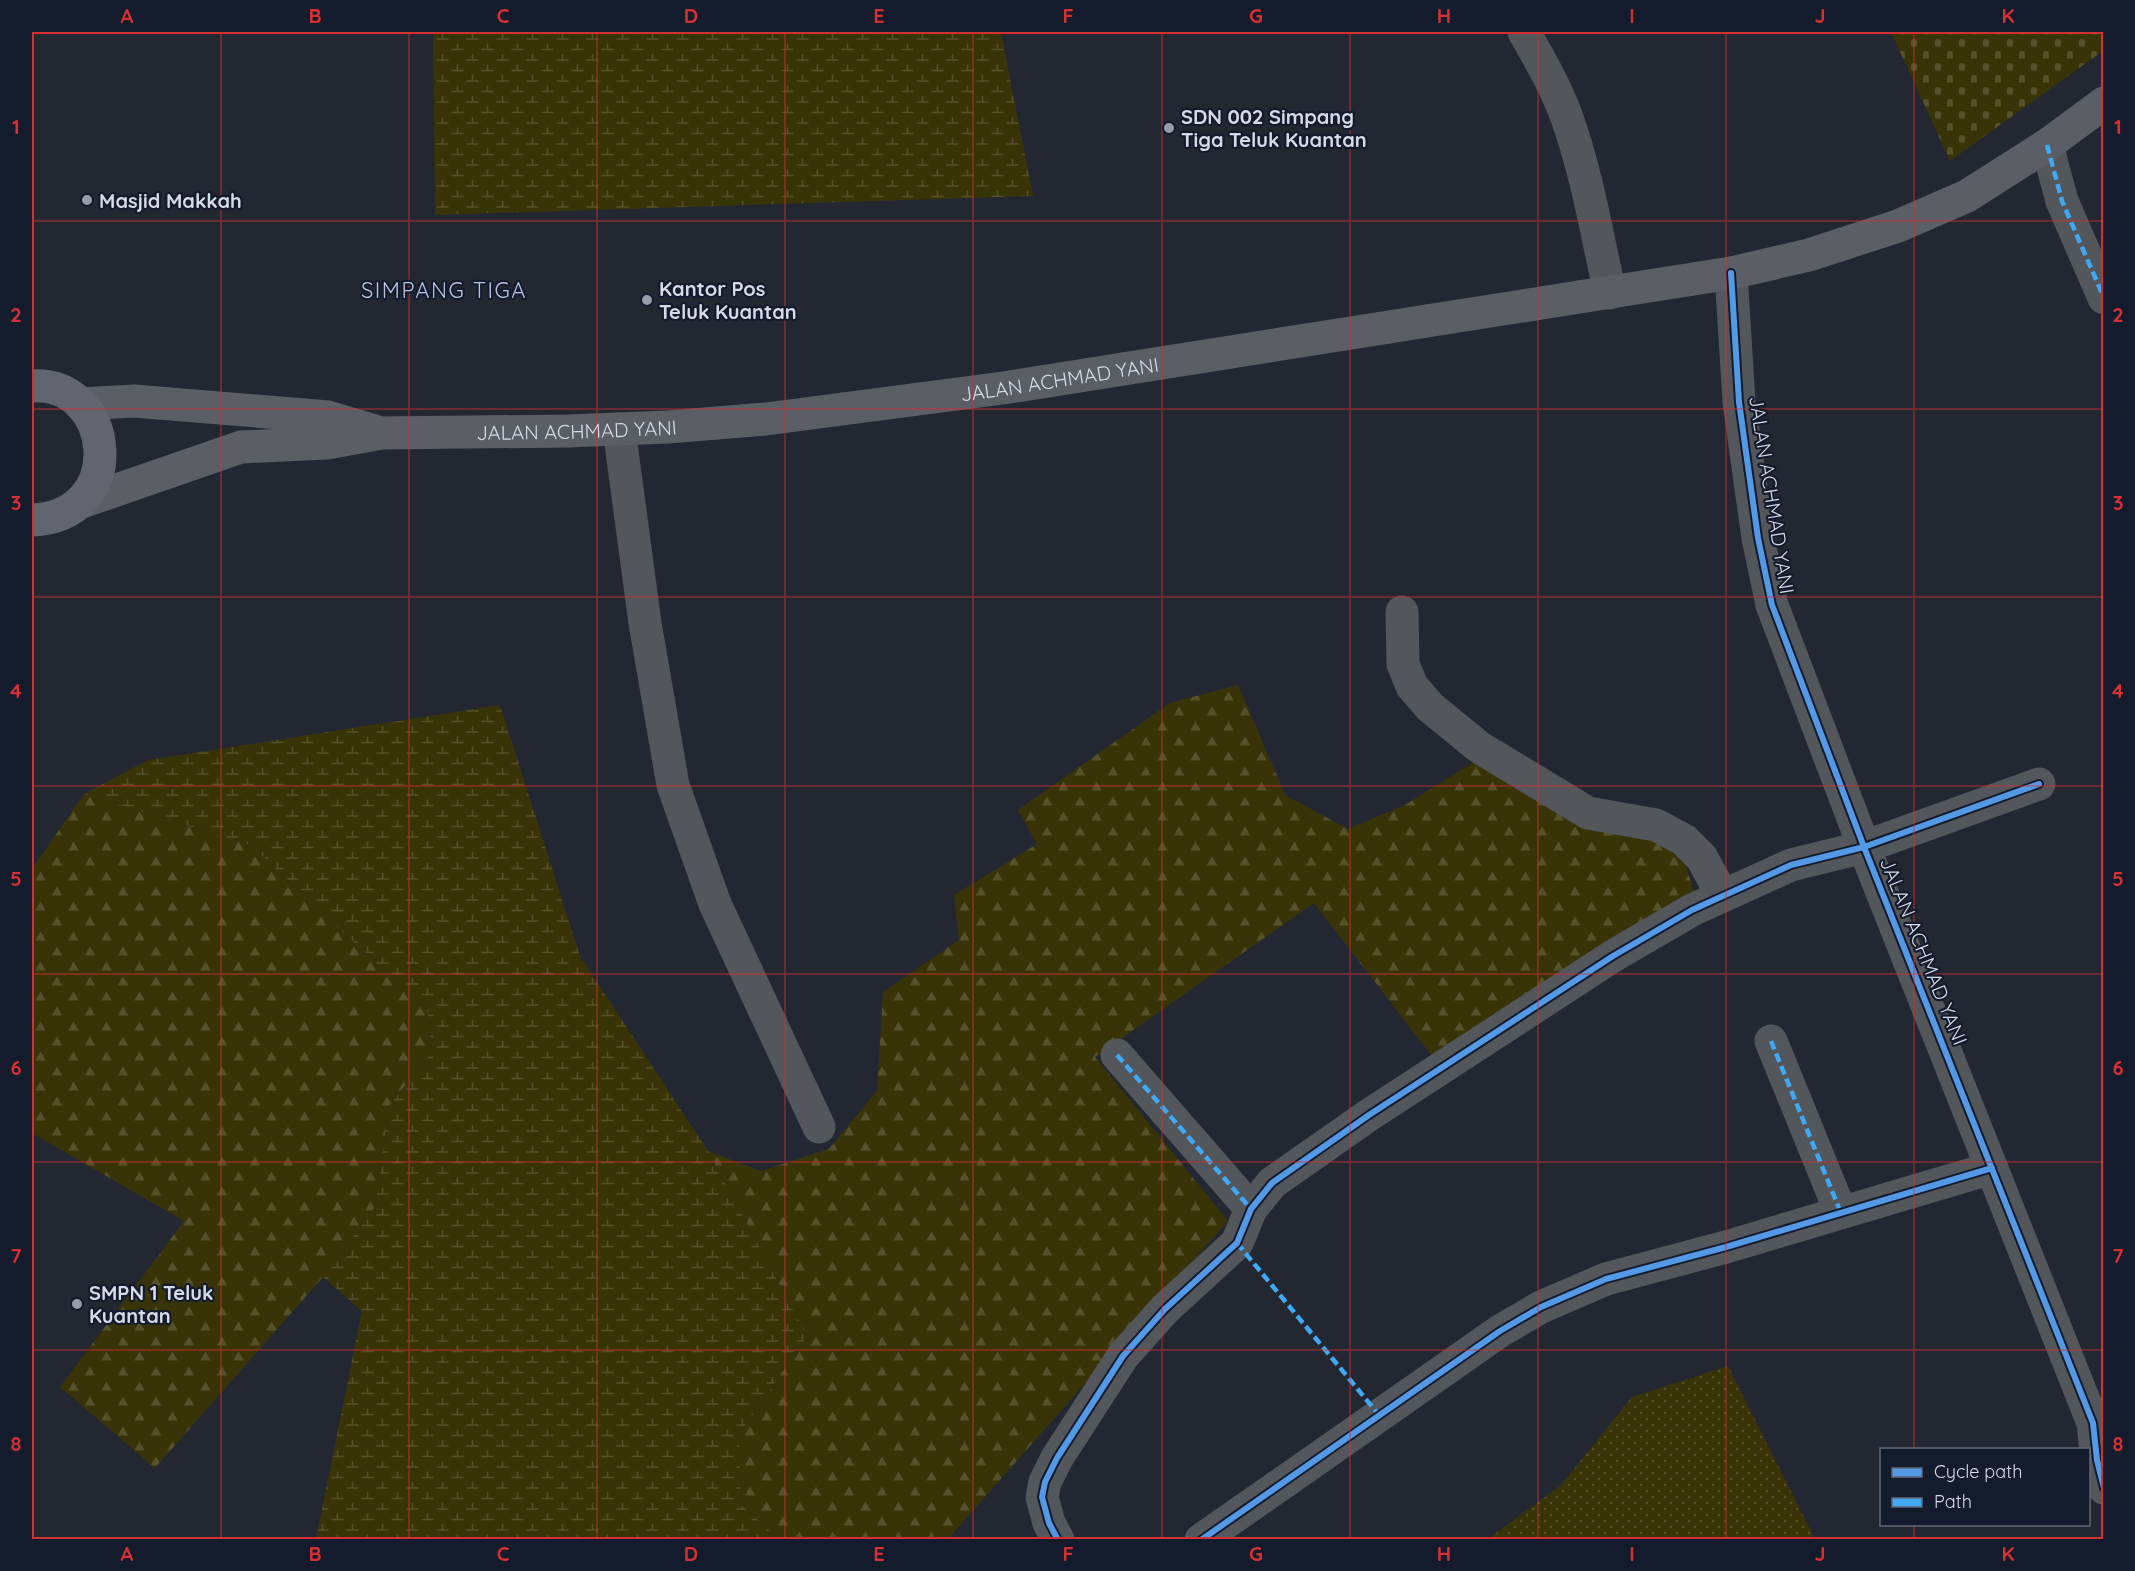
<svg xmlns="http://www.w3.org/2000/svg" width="2135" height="1571" font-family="Quicksand,sans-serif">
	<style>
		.grass { fill: url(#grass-dots) }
		.forest { fill: url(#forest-firs) }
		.wetland { fill: url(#wetland-marsh) }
		.cemetery { fill: url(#cemetery-stones) }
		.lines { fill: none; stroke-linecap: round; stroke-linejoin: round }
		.minor { stroke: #53565a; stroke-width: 33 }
		.major { stroke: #5c5e65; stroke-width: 33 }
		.highway { stroke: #62656d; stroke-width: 33 }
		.quiet { stroke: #3fa9f5; stroke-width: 4.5; stroke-dasharray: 9 4.5; stroke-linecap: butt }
		.cycleway-casing { stroke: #141b2d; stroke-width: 10 }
		.cycleway { stroke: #5399e6; stroke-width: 6 }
		.grid { fill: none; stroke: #d63132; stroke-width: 1.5; stroke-opacity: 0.55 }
		.poi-dot { fill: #979ca8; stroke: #141b2d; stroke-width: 2 }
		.labels { text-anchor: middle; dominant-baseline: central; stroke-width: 4.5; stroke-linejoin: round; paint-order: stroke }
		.poi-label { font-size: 20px; font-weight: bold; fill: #d6dbe8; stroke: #141b2d; text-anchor: start }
		.street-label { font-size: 20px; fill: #d6dbe8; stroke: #141b2d }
		.quarter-label { font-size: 22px; letter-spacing: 1.5px; fill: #b9c3dd; stroke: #141b2d }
		.neatline { fill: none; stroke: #d63132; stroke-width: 2 }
		.grid-label { font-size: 20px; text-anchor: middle; font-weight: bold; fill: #d63132 }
	</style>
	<defs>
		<pattern id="grass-dots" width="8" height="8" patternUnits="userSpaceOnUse" patternTransform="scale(1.5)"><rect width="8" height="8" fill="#393407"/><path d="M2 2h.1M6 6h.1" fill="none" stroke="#55512b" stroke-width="1.8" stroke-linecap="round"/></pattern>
		<pattern id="forest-firs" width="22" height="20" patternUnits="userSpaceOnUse" patternTransform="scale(1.5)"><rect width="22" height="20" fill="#393407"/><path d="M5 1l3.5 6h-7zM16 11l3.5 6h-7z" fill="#55512b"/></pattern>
		<pattern id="wetland-marsh" width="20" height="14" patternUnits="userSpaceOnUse" patternTransform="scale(1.5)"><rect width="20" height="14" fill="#393407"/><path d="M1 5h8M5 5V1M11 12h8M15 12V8" fill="none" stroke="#55512b"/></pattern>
		<pattern id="cemetery-stones" width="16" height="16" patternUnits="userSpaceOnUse" patternTransform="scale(1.5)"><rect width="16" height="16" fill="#393407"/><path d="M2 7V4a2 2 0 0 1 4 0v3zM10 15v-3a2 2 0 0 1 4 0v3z" fill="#55512b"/></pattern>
	</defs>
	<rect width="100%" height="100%" fill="#232732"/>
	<path class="grass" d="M1728,1366L1815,1539H1488L1560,1486L1632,1397Z"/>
	<path class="forest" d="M1238,685L1285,795L1348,829L1405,805L1479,759L1653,834L1685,864L1696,897L1432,1056L1314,903L1095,1057L1228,1221L948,1539H779L741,1505L739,1435L807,1336L708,1151L761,1171L829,1149L877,1091L883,992L959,940L954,895L1037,844L1018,810L1170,703Z
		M84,794L251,845L428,1012L432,1052L389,1106L375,1207L323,1277L155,1468L60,1387L184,1221L32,1133V869Z"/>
	<path class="wetland" d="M433,32H1001L1033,196L435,215Z
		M500,705L580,956L708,1151L807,1336L739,1435L741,1505L779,1539H316L362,1311L323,1277L375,1207L389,1106L432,1052L428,1012L251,845L84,794L148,760Z"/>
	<path class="cemetery" d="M1891,32H2103V51L1950,161Z"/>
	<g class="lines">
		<path class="minor" d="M1524,32C1540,60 1556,87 1567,118C1587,174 1597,235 1610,293
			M2047,145L2062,201L2104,298
			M1731,273L1739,402L1758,538L1772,605L1864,847L2093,1423L2097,1460L2104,1488
			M619,429L645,623L673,785L715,904L819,1127
			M1402,612L1403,664L1412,686L1430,707L1479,747L1588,813L1656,825L1684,840L1702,858L1722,895
			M1771,1041L1841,1213
			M1117,1055L1251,1209
			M1058,1540L1049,1523L1042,1497L1045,1482L1057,1458L1123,1356L1165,1309L1237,1243L1251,1209L1272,1183L1369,1115L1613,956L1692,910L1791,865L1864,847L2039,784
			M1201,1540L1500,1331L1541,1307L1606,1279L1726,1247L1992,1168"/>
		<g class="major">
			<path d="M80,404L134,401L328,417L375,431"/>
			<path id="s1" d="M79,503L241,447L327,443L382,433L568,431L668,427L766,419L1003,388L1731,273L1809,255L1898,226L1967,196L2047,145L2104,103"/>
		</g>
		<path class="highway" d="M32,386C115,381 130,516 32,520"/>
		<path class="quiet" d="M2047,145L2062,201L2104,298
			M1771,1041L1841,1213
			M1117,1055L1251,1209
			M1237,1243L1379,1415"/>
		<defs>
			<path id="cycleway" d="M1731,273L1739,402L1758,538L1772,605L1864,847L2093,1423L2097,1460L2104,1488
				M1058,1540L1049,1523L1042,1497L1045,1482L1057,1458L1123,1356L1165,1309L1237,1243L1251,1209L1272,1183L1369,1115L1613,956L1692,910L1791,865L1864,847L2039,784
				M1201,1540L1500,1331L1541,1307L1606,1279L1726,1247L1992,1168"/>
		</defs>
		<use href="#cycleway" class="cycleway-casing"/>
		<use href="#cycleway" class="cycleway"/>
	</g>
	<path class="grid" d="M221,32V1540M409,32V1540M597,32V1540M785,32V1540M973,32V1540M1162,32V1540M1350,32V1540M1538,32V1540M1726,32V1540M1914,32V1450M32,221H2104M32,409H2104M32,597H2104M32,786H2104M32,974H2104M32,1162H2104M32,1350H2104M1914,1524V1540"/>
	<g class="poi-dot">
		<circle cx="1169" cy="128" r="6"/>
		<circle cx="87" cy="200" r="6"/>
		<circle cx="647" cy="300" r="6"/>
		<circle cx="77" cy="1304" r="6"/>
	</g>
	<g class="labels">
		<g class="poi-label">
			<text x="1181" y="116">SDN 002 Simpang<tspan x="1181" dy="23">Tiga Teluk Kuantan</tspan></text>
			<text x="99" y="200">Masjid Makkah</text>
			<text x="659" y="288">Kantor Pos<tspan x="659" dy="23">Teluk Kuantan</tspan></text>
			<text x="89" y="1292">SMPN 1 Teluk<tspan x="89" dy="23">Kuantan</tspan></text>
		</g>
		<g class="street-label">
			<text stroke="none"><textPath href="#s1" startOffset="994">JALAN ACHMAD YANI</textPath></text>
			<text stroke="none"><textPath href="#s1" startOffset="508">JALAN ACHMAD YANI</textPath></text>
			<text transform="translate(1772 495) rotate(81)">JALAN ACHMAD YANI</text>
			<text transform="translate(1924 951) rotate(68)">JALAN ACHMAD YANI</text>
		</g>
		<g class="quarter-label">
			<text x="444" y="290">SIMPANG TIGA</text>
		</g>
	</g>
	<rect width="2135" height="1571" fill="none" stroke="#141b2d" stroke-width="66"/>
	<rect x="1880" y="1448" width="210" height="78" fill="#141b2d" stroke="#626878" stroke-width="1.5"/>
	<rect x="1892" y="1468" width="30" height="9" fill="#5399e6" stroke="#626878" stroke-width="1.5"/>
	<text x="1934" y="1478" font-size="18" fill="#d6dbe8">Cycle path</text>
	<rect x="1892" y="1498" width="30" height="9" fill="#3fa9f5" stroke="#626878" stroke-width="1.5"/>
	<text x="1934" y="1508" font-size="18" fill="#d6dbe8">Path</text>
	<rect x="33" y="33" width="2069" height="1505" class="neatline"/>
	<g class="grid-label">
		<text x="127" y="23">A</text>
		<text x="315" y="23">B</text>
		<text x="503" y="23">C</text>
		<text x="691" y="23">D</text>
		<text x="879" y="23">E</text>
		<text x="1068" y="23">F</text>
		<text x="1256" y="23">G</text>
		<text x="1444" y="23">H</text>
		<text x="1632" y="23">I</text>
		<text x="1820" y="23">J</text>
		<text x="2008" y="23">K</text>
		<text x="16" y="134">1</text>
		<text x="2118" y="134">1</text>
		<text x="16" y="322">2</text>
		<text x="2118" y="322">2</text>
		<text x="16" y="510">3</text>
		<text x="2118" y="510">3</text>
		<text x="16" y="698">4</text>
		<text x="2118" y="698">4</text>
		<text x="16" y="886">5</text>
		<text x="2118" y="886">5</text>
		<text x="16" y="1075">6</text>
		<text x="2118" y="1075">6</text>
		<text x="16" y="1263">7</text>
		<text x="2118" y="1263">7</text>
		<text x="16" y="1451">8</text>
		<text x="2118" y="1451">8</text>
		<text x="127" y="1561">A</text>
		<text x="315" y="1561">B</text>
		<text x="503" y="1561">C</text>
		<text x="691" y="1561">D</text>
		<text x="879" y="1561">E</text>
		<text x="1068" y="1561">F</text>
		<text x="1256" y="1561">G</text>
		<text x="1444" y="1561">H</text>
		<text x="1632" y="1561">I</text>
		<text x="1820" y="1561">J</text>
		<text x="2008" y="1561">K</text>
	</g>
</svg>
